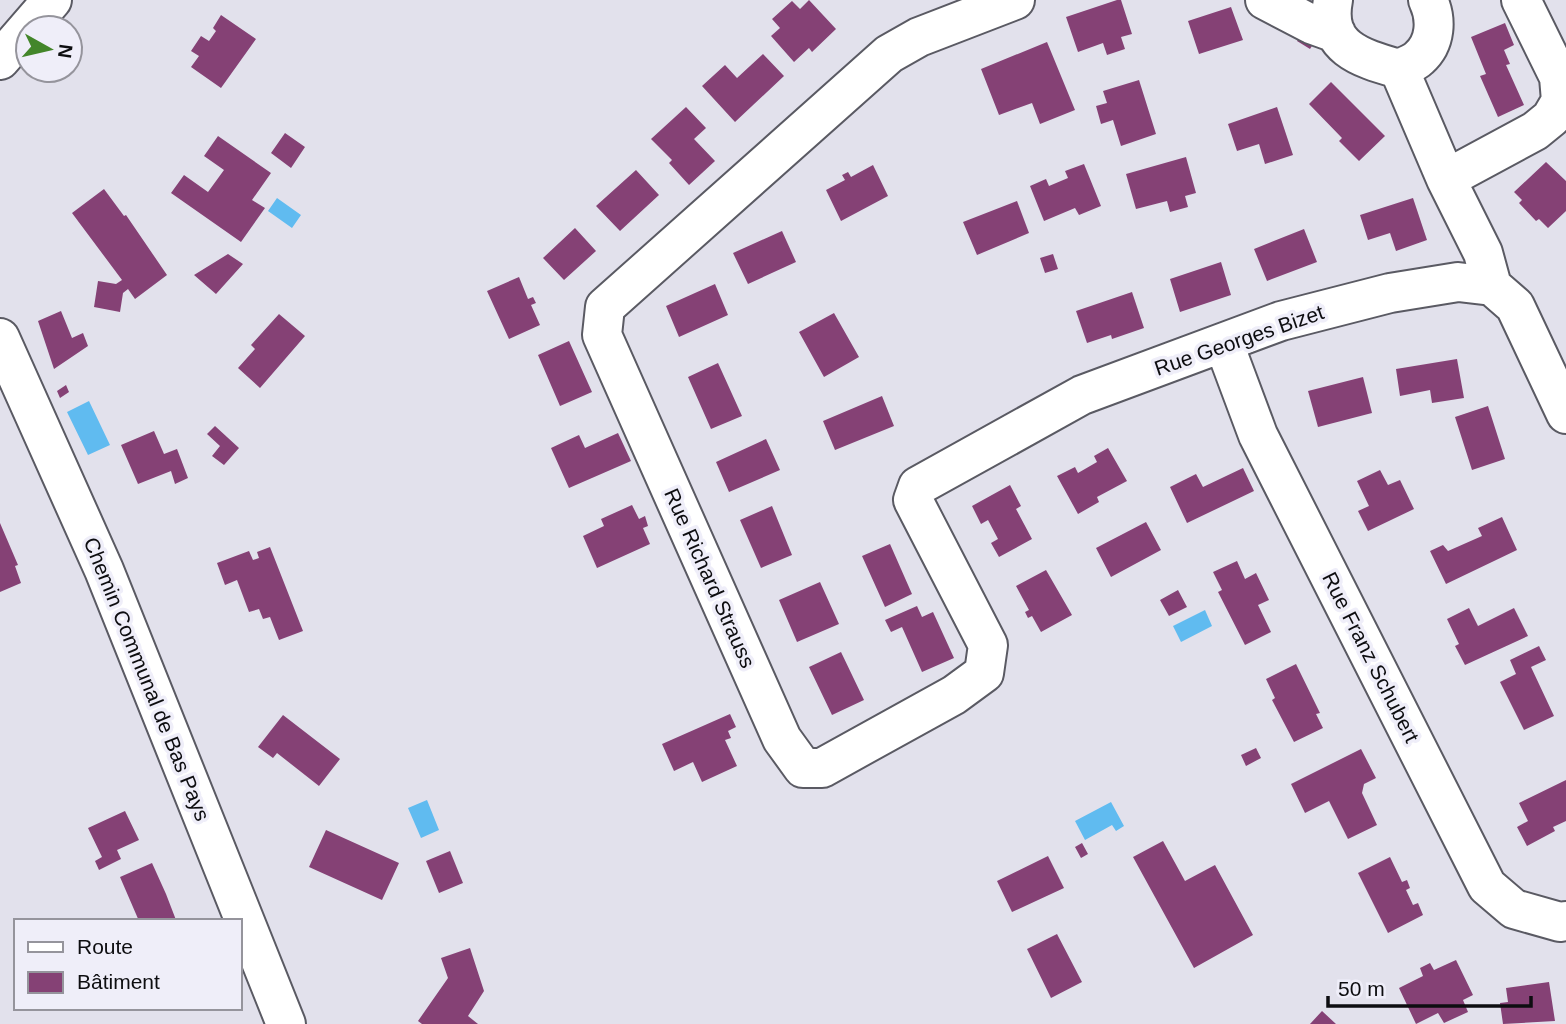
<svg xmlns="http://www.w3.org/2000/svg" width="1566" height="1024" font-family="Arial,sans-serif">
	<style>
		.water { fill: #60bbf0 }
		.building { fill: #854175 }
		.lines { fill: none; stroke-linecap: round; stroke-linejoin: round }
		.minor-casing { stroke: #5a5a63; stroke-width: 42 }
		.minor { stroke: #fff; stroke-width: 38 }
		.labels { text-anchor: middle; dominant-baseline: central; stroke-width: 7; stroke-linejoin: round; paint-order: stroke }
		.street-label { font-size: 21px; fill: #0d0d10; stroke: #efeef9 }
	</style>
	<rect width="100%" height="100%" fill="#e2e1ec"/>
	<path class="water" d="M277,198L301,215L292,228L268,211Z
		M89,401L110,445L88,455L67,412Z
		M1205,610L1212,626L1181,642L1173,626Z
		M427,800L439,830L421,838L408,808Z
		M1111,802L1124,826L1116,831L1112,825L1085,840L1075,821Z"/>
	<path class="building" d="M809,0L836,29L812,52L809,48L794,62L771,36L780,28L772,19L792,1L800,9Z
		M1117,0H1121L1132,34L1121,37L1125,49L1107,55L1103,43L1078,52L1066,17Z
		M1231,7L1243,40L1199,54L1188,21Z
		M221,15L256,39L221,88L191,67L199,56L191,51L201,36L209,41L216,31L213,28Z
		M1505,23L1514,45L1504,50L1510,64L1506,65L1524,105L1498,117L1480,76L1486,74L1471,37Z
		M1302,33L1315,41L1310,49L1297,41Z
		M1047,42L1075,110L1040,124L1032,103L999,115L981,69Z
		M763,54L784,76L735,122L702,86L725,65L737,78Z
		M1139,80L1156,134L1121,146L1113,120L1101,124L1096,106L1107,103L1103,91Z
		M1331,82L1385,136L1359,161L1339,141L1342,138L1309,104Z
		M686,107L706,128L694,139L715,161L689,185L669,163L672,160L651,139Z
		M1277,107L1293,155L1265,164L1259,144L1237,151L1228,124Z
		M285,133L305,147L291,168L271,153Z
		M218,136L271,173L252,200L265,208L241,242L171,193L184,175L208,192L224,170L204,156Z
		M1186,157L1196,193L1185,196L1188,207L1170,212L1167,201L1136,209L1126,174Z
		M1546,162L1566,181V211L1548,228L1539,219L1536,221L1519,203L1522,200L1514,192Z
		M1084,164L1101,206L1079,215L1075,208L1044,221L1030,186L1046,179L1049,186L1068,178L1065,171Z
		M873,165L888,196L841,221L826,190L845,180L842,175L848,172L851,177Z
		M636,170L659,195L620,231L596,206Z
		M104,189L124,216L126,215L167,275L135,299L128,289L123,293L120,312L94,307L98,281L116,284L122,280L72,213Z
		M1413,198L1427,240L1396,251L1390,233L1368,240L1360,215Z
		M1017,201L1029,233L977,255L963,222Z
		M575,228L596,251L564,280L543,258Z
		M1304,229L1317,262L1267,281L1254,249Z
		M782,231L796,262L748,284L733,253Z
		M228,254L243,264L216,294L194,275Z
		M1053,254L1058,269L1045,273L1040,258Z
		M1221,262L1231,295L1180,312L1170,279Z
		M519,277L528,299L533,297L536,303L531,305L540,325L509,339L487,291Z
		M715,284L728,315L679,337L666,306Z
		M1132,292L1144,328L1112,339L1111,335L1087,343L1076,311Z
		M61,311L72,338L83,333L88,346L54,369L38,321Z
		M834,313L859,357L824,377L799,332Z
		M279,314L305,336L260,388L238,368L255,349L251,345Z
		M569,341L592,392L560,406L538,355Z
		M1457,359L1464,398L1432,403L1430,390L1400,396L1396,369Z
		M718,363L742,416L711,429L688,377Z
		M1363,377L1372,413L1318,427L1308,391Z
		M66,385L69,392L60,398L57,391Z
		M882,396L894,426L835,450L823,421Z
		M1488,406L1505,459L1472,470L1455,417Z
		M215,426L239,448L224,465L212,456L220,446L207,434Z
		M154,431L164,454L177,449L188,478L175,484L171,471L138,484L121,445Z
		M618,433L631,461L569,488L551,448L579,435L585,448Z
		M766,439L780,470L729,492L716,462Z
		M1108,448L1127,481L1097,497L1099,502L1078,514L1057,476L1075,467L1078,473L1097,462L1094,456Z
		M1243,468L1254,491L1187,523L1170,487L1196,474L1203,487Z
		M1380,470L1388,485L1400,480L1414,509L1368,531L1358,511L1369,506L1357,481Z
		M1010,485L1021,506L1016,509L1032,539L999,557L991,543L998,539L988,520L981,524L972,506Z
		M632,505L639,519L645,516L648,526L643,528L650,544L597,568L583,536L604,526L601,519Z
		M772,506L792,555L761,568L740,520Z
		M1502,517L1517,550L1446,584L1430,551L1443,545L1448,551L1482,536L1478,528Z
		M1146,522L1161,550L1111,577L1096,548Z
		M0,523L18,565L15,566L21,583L0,592Z
		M890,544L912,594L885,607L862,556Z
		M270,547L303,631L279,640L270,617L263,619L259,609L249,612L237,580L225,585L217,563L249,551L253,560L259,558L257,552Z
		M1237,561L1245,579L1256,573L1269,600L1258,605L1271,632L1245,645L1218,592L1222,590L1213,572Z
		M1046,570L1072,615L1041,632L1032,616L1028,618L1025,612L1029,610L1016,586Z
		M820,582L839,624L797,642L779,600Z
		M1178,590L1187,607L1169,616L1160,600Z
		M917,606L922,617L933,612L954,658L922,672L902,627L891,632L885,620Z
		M1469,608L1478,626L1514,608L1528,636L1465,665L1455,646L1459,644L1447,619Z
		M1539,646L1546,660L1531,667L1554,716L1524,730L1500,682L1516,674L1510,660Z
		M841,652L864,700L832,715L809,667Z
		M1296,664L1320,713L1316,714L1323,728L1294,742L1272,700L1275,698L1266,679Z
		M730,714L736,727L728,731L731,738L725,740L737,766L702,782L693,762L674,771L662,744Z
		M283,715L340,759L319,786L277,753L273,758L258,747Z
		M1256,748L1261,758L1246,766L1241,755Z
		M1361,749L1376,778L1364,784L1362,793L1377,825L1348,839L1329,801L1305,813L1291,784Z
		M1566,780V821L1553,827L1555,831L1527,846L1517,827L1528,821L1519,803Z
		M125,811L139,840L117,850L121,859L99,870L95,861L102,857L88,828Z
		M326,830L399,863L382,900L309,867Z
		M1163,841L1185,881L1215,865L1253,935L1194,968L1133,857Z
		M1082,843L1088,854L1081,858L1075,847Z
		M450,851L463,883L439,893L426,861Z
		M1048,856L1064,888L1012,912L997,881Z
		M1390,857L1402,882L1407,880L1410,888L1406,890L1413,905L1418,903L1423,915L1388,933L1358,873Z
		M152,863L166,894L176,920L139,921L120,877Z
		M1057,934L1082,982L1051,998L1027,949Z
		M470,948L484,991L468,1016L478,1024H422L418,1021L448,978L441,958Z
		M1456,960L1473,995L1463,1000L1468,1012L1444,1023L1438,1013L1416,1024L1399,988L1423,976L1420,968L1430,963L1434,970Z
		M1549,982L1555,1021L1503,1024L1500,1003L1508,1002L1506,988Z
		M1322,1011L1336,1024H1310Z"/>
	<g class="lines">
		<defs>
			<path id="minor" d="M1015,0L919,37L889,54L605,307L602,335L782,739L803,768H822L954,695L984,673L988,645L913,500L918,486L1082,395L1281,321L1390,293L1458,282L1492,286L1515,306L1566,414
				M1265,0L1311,24L1336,33
				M1333,0C1324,48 1361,58 1399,69C1405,66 1414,63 1419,58C1436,43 1437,19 1428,0
				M0,60L52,0
				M1399,69L1446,179L1483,253L1492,286
				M1446,179L1535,131L1551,118L1561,101L1559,77L1521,0
				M0,338L104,570L286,1024
				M1224,344L1258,435L1487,886L1514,909L1560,922L1566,921"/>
		</defs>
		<use href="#minor" class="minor-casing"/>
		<use href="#minor" class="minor"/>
	</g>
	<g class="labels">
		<g class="street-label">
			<text transform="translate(1239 340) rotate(-19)">Rue Georges Bizet</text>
			<text transform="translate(710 578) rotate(66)">Rue Richard Strauss</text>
			<text transform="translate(1371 657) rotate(63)">Rue Franz Schubert</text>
			<text transform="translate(147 679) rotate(68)">Chemin Communal de Bas Pays</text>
		</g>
	</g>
	<rect x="14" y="919" width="228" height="91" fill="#efeef9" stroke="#95949c" stroke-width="2"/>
	<rect x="28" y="942" width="35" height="10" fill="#ffffff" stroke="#95949c" stroke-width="2"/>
	<text x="77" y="954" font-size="21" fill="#0d0d10">Route</text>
	<rect x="28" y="972" width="35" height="21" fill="#854175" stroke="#95949c" stroke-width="2"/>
	<text x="77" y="989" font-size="21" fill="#0d0d10">Bâtiment</text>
	<g transform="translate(49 49) rotate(98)"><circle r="33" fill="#efeef9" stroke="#95949c" stroke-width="2"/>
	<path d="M0-5L12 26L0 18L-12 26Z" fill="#43862a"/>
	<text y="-10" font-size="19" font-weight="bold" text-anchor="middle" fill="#0d0d10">N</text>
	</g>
	<path d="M1328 996v10h203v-10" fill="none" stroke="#0d0d10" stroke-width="3.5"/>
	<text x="1338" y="996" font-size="21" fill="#0d0d10" stroke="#efeef9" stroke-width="5" paint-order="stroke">50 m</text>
</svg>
